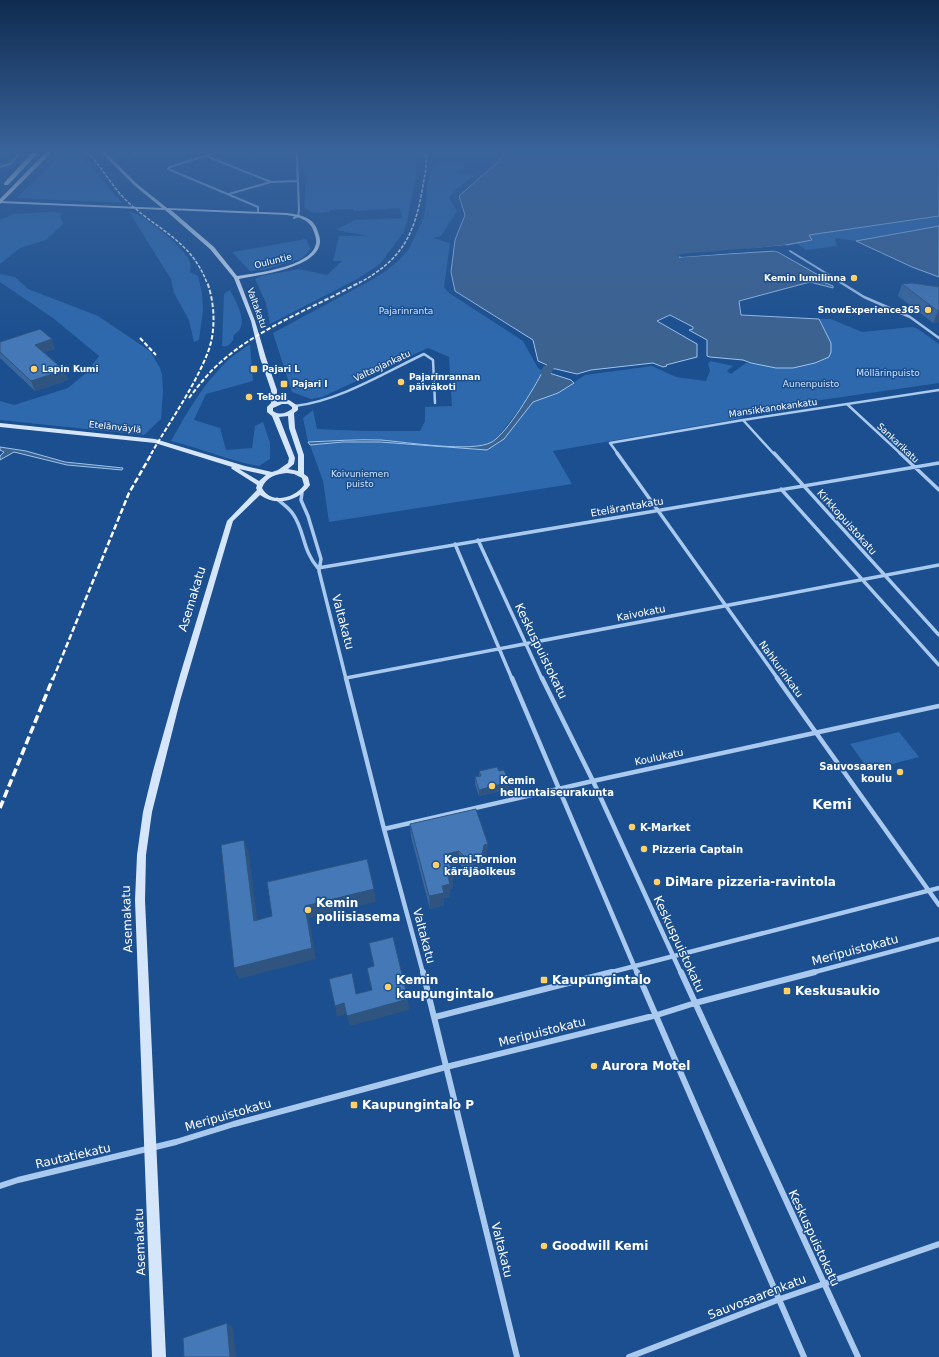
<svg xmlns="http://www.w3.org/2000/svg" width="939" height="1357" font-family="'DejaVu Sans',sans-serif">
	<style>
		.green { fill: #2e69ad }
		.water { fill: #3c6290; stroke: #9cc4f0 }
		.pier { fill: #1b4f8f }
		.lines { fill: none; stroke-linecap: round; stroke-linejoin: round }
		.river { fill: #3c6290; fill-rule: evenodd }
		.street-far4 { stroke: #a9c9ee; stroke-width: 2 }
		.street-far3 { stroke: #a9c9ee; stroke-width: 2.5 }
		.street-far2 { stroke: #a9c9ee; stroke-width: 3.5 }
		.street-far1 { stroke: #a9c9ee; stroke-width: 4.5 }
		.street { stroke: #a9c9ee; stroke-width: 6 }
		.secondary { fill: #d6e6fa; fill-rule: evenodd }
		.highway { fill: #fff; fill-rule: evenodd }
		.rail-far3 { stroke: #fff; stroke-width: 1.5; stroke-dasharray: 3.5 1.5; stroke-linecap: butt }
		.rail-far2 { stroke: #fff; stroke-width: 2; stroke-dasharray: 4.5 2; stroke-linecap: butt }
		.rail-far1 { stroke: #fff; stroke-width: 2.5; stroke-dasharray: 6 2.5; stroke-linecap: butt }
		.rail { stroke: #fff; stroke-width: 3.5; stroke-dasharray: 8 3.5; stroke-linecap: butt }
		.wall { fill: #3a679d }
		.shaded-wall { fill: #305480 }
		.building { fill: #4478b7; stroke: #305480 }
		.poi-dot { fill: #ffd166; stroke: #1b4f8f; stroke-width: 1.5 }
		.labels { text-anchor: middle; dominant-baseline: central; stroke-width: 3; stroke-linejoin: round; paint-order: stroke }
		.far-street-label { font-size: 9px; fill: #fff; stroke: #1b4f8f }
		.far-poi-label { font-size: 9px; font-weight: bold; fill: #fff; stroke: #1b4f8f; text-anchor: start }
		.far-park-label { font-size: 9px; fill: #cfe3fa; stroke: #1b4f8f }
		.street-label { font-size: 10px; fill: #fff; stroke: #1b4f8f }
		.poi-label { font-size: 10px; font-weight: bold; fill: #fff; stroke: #1b4f8f; text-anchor: start }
		.near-street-label { font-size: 12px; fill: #fff; stroke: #1b4f8f }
		.near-poi-label { font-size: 12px; font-weight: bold; fill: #fff; stroke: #1b4f8f; text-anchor: start }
		.district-label { font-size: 14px; font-weight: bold; fill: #fff; stroke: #1b4f8f }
	</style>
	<rect width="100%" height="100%" fill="#1b4f8f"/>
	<path class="green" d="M65,152H73L87,163L122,203L16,198Z
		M304,152H413L415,155L417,170L407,222L403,233L380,264L359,278L270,324L266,303L255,279L261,276L299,269L327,275L342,261H333L339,236H368L336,230L355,220L402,218L400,208L354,211L353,209L330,210V212L312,213L304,207L306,179L301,154Z
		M438,164H460L465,168L456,172L462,174L475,173V176C465,182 455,188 449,198L457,211L441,236L433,238L450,243L444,287L449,293L523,341L538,368L543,371C532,391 521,409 506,426C502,432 498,438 492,442C473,453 406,442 381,440C357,439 333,441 308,442L303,418L313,410L317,429L363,431H420L425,421V407L452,406L449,357L428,348L322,397L311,399L292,392L273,333L366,283L386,271L398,261L409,249L423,219L426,205L427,184L433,166Z
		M50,212L63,213L60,216L63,224L46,240L20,248L0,264V220L14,214Z
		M129,212C142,212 184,248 189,260C191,264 191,268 190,272L198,276L202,293L203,310L199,340L194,342L189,320L174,293L171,279Z
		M939,216V226L856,241L835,238L837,246L806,250L796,243L812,240L809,235Z
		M306,239L311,249L301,259L266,269L250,271L232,252Z
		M0,274L15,277L28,289L98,316L150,351L160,368L162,375L163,391L161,419L144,435L0,420V401L14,405L68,388L86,373L99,356L53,318L0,282Z
		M230,290C235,300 246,317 240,329C238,333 234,333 233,338L234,339C231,343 227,348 222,346L224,294Z
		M819,319H831L862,332L912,327L918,329L939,344V383L738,412L743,418L553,451L572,484L329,522L323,481L310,445L343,442H380L487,450L504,439L533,402L558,393L585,375L652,366L676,377L706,381L710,371L708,364L710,361L733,366L727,371L731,374L746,363L793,368L810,364L829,357L831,343Z
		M250,344L253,381L206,394L194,420L220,428L226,450L252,448L255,426L263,422L270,443V459L259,466C229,461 201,448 171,441C187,412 204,383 228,360C235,354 243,349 250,344Z
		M899,732L919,757L869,770L850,744Z"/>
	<path class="water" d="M505,152H939V216L809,235L812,240L786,245L679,257L776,251L820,276L818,280L833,286V288L810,282L739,301L741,315L819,319L831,343V352L829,357L815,363L793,368H776L751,363L743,360L710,357L707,356V340L689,330L693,329V327L670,315L657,321L697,344V357L666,365L667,366L663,367L653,363L644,364L591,370L577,374L556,369L547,368V365L538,361L533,340L455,291L451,272L455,240L465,215L459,196L498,162Z
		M939,226V277L912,267L856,241Z
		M543,371L571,380L574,383L558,393L533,402L504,439L487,450L380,442H343L310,445L308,442C333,441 357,439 381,440C406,442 473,453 492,442C508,432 534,388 543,371Z
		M0,447L26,451L65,462L123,468L122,470L67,465L14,452L0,460V456L4,452L0,450Z"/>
	<path class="pier" d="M786,245L787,247L773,249L779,250L780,252L772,250L682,257L678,256L681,254Z"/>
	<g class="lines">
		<path class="river" d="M548,365L552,366L554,369L550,375H542L540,372L544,366Z"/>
		<path class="street-far4" d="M133,153L136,152
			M206,156L271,182L298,181
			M0,167L10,164L18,155V152
			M168,169L258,207V212
			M168,169L170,167L217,152
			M229,194L271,182
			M294,218L298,216L299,211L297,155L295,152
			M790,251L842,283"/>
		<path class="street-far3" d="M840,282L864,297L910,317L939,338
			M848,405L901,454
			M295,406C339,401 384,373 424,354L433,360L435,403
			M743,420L774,454
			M618,454L610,443L743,420L939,390"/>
		<path class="street-far2" d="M617,453L778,679
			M774,453L939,635
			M900,453L939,490
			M781,489L939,665
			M302,493L301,500L308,516L321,559L319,571L346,679
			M277,499C283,504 289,508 293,514C305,531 302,550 318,568
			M478,540L542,679
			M455,544L512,679
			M318,568L939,463
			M346,678L939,565"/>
		<path class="street-far1" d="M346,678L384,829L423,973
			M512,678L637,973
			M542,678L593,781L681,973
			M777,678L939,905
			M384,829L593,781L939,706
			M608,973L939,888
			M811,973L939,939"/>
		<path class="street" d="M423,972L517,1357
			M637,972L804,1357
			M681,972L858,1357
			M435,1017L612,972
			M0,1186L18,1180L176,1142L234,1124L446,1067L657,1015L695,1003L815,972
			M629,1357L780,1299L939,1244"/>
		<path class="secondary" d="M101,152H105L137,184L167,208L287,213C301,215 314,217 318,232C319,235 320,238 320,241C320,268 258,275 239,279L255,321L266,358L277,390V402L289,400L298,406V410L294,413L295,428L304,455V474L308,477L310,485C299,501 276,507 260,495L233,521L180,701L152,812L146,855L145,900L166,1357H152L135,900L137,855L143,812L153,771L180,675L227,521L257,490L256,488L257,485L232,469L231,468L232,467L155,443L0,427V423L155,439L245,466L272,472L278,470L288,463L289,458L272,416L267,412V407L271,403V390L260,358L251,321L234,278L210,249L165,210L0,203V201L162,208L135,186ZM171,210L287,215C298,217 310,219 314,232C315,235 317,240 316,244C311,267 257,273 237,276L214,247ZM282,404H288L292,407V409C286,413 280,416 273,411V408ZM288,416L289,428L298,455V471L288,469L294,464L295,458L279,417ZM239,469L266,475L259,481ZM287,473L294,474L302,478L304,485C295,498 271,505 262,488C266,477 276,474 287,473Z"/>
		<path class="highway" d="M33,152H39L8,185H4V183Z
			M46,152H52L0,204V199Z"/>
		<path class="rail-far3" d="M87,152C100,165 109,181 121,195C151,228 190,237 207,283
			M359,283C403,259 415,234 423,185C425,174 428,163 425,152"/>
		<path class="rail-far2" d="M140,338L156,355
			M189,398C199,385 209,372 222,361C262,326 314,308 360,282
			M151,454C170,421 194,388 208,352C216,331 215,303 207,282"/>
		<path class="rail-far1" d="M53,679L129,493L152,453"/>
		<path class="rail" d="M0,808L53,678"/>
	</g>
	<path class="wall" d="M902,284L939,287V322L933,323L898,296Z
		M0,342L55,349L44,352L64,370L68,380L35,391L0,358Z
		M479,771H499L509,782V789L479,796L475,784V777L479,776Z
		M410,824L487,857L484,858L482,867L473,871L464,869L459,863L450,866L453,888L450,889V897L444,898V905L430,909L411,837Z"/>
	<path class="shaded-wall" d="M938,311H939V322L933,323Z
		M52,339L55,349L39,354L35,345Z
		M64,370L68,380L35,391L31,381Z
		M509,782V789L479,796V790Z
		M244,840L249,853L259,933L254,921Z
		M488,844L487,857L484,858L482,867L473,871V858L484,845Z
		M459,851V863L447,866V854Z
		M453,876V888L450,889V897L444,898V905L430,909L429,896L442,886L448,877Z
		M374,889L376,902L309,918L316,959L239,979L234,968L305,906Z
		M408,999L409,1010L350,1026L347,1016Z
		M344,1003L347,1014L337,1017L335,1006Z
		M227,1323L233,1328L236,1357H230Z"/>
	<path class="building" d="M912,283L939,287V311H938L902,284Z
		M40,329L52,339L35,345L64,370L31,381L0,352V342Z
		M497,767L499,771L504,770L509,782L479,790L475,777L481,776L479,771Z
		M476,809L488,844L484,845L482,855L473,858L464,856L459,851L447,854L453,876L448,877L450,884L442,886L444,893L429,896L410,824Z
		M244,840L254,921L272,916L267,882L367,859L374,889L305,906L312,948L234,968L221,845Z
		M393,937L408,999L347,1016L344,1003L335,1006L329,979L352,973L356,994L372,990L367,968L374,966L369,943Z
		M227,1323L230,1357H184L183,1338Z"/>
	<linearGradient id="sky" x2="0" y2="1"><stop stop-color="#0f2b4f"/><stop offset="0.44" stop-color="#39639b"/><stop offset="1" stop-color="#39639b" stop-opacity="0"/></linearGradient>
	<rect width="939" height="342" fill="url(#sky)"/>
	<g class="poi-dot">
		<circle cx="854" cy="278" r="4"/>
		<circle cx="928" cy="310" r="4"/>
		<circle cx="34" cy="369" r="4"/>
		<rect x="250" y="365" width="8" height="8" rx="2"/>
		<circle cx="401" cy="382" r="4"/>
		<rect x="280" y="380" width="8" height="8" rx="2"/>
		<circle cx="249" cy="397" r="4"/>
		<circle cx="900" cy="772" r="4"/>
		<circle cx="492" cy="786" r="4"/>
		<circle cx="632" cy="827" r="4"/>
		<circle cx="644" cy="849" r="4"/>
		<circle cx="436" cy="865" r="4"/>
		<circle cx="657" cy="882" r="4"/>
		<circle cx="308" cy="910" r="4"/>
		<rect x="540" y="976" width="8" height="8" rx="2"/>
		<circle cx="388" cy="987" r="4"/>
		<rect x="783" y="987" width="8" height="8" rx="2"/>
		<circle cx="594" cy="1066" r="4"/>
		<rect x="350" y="1101" width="8" height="8" rx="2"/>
		<circle cx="544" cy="1246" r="4"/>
	</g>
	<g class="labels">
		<g class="far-street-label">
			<text transform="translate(273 261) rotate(-14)">Ouluntie</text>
			<text transform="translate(257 308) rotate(70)">Valtakatu</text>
			<text transform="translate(382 366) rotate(-25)">Valtaojankatu</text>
			<text transform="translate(773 408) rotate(-8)">Mansikkanokankatu</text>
			<text transform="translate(115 427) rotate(6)">Etelänväylä</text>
			<text transform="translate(898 443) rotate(43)">Sankarikatu</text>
		</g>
		<g class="far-poi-label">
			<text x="846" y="278" text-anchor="end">Kemin lumilinna</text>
			<text x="920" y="310" text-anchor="end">SnowExperience365</text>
			<text x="42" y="369">Lapin Kumi</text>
			<text x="262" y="369">Pajari L</text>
			<text x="409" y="377">Pajarinrannan<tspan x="409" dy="10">päiväkoti</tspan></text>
			<text x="292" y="384">Pajari I</text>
			<text x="257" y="397">Teboil</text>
		</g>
		<g class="far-park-label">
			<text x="406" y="311">Pajarinranta</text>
			<text x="888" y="373">Möllärinpuisto</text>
			<text x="811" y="384">Aunenpuisto</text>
			<text x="360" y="474">Koivuniemen<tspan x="360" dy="10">puisto</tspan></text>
		</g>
		<g class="street-label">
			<text transform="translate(627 507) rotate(-10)">Etelärantakatu</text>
			<text transform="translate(847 522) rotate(48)">Kirkkopuistokatu</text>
			<text transform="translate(641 613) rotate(-11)">Kaivokatu</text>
			<text transform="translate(781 669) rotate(54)">Nahkurinkatu</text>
			<text transform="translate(659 757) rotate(-12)">Koulukatu</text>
		</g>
		<g class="poi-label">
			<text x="892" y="766" text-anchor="end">Sauvosaaren<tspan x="892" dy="12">koulu</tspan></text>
			<text x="500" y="780">Kemin<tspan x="500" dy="12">helluntaiseurakunta</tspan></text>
			<text x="640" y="827">K-Market</text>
			<text x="652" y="849">Pizzeria Captain</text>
			<text x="444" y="859">Kemi-Tornion<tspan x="444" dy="12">käräjäoikeus</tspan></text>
		</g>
		<g class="near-street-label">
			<text transform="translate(192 599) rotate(-73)">Asemakatu</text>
			<text transform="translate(343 622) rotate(75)">Valtakatu</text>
			<text transform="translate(541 651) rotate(64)">Keskuspuistokatu</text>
			<text transform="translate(127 919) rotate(-92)">Asemakatu</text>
			<text transform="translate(424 936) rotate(75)">Valtakatu</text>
			<text transform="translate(679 944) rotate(65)">Keskuspuistokatu</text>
			<text transform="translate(855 950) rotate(-15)">Meripuistokatu</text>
			<text transform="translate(542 1032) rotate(-14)">Meripuistokatu</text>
			<text transform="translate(228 1115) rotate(-16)">Meripuistokatu</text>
			<text transform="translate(73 1156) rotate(-13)">Rautatiekatu</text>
			<text transform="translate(814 1238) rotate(65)">Keskuspuistokatu</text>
			<text transform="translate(140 1242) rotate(-92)">Asemakatu</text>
			<text transform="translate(502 1250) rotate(76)">Valtakatu</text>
			<text transform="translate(757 1297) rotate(-21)">Sauvosaarenkatu</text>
		</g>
		<g class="near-poi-label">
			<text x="665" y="882">DiMare pizzeria-ravintola</text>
			<text x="316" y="903">Kemin<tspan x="316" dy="14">poliisiasema</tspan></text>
			<text x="396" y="980">Kemin<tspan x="396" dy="14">kaupungintalo</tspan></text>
			<text x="552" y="980">Kaupungintalo</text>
			<text x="795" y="991">Keskusaukio</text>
			<text x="602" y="1066">Aurora Motel</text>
			<text x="362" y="1105">Kaupungintalo P</text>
			<text x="552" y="1246">Goodwill Kemi</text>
		</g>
		<g class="district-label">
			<text x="832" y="804">Kemi</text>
		</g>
	</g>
</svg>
